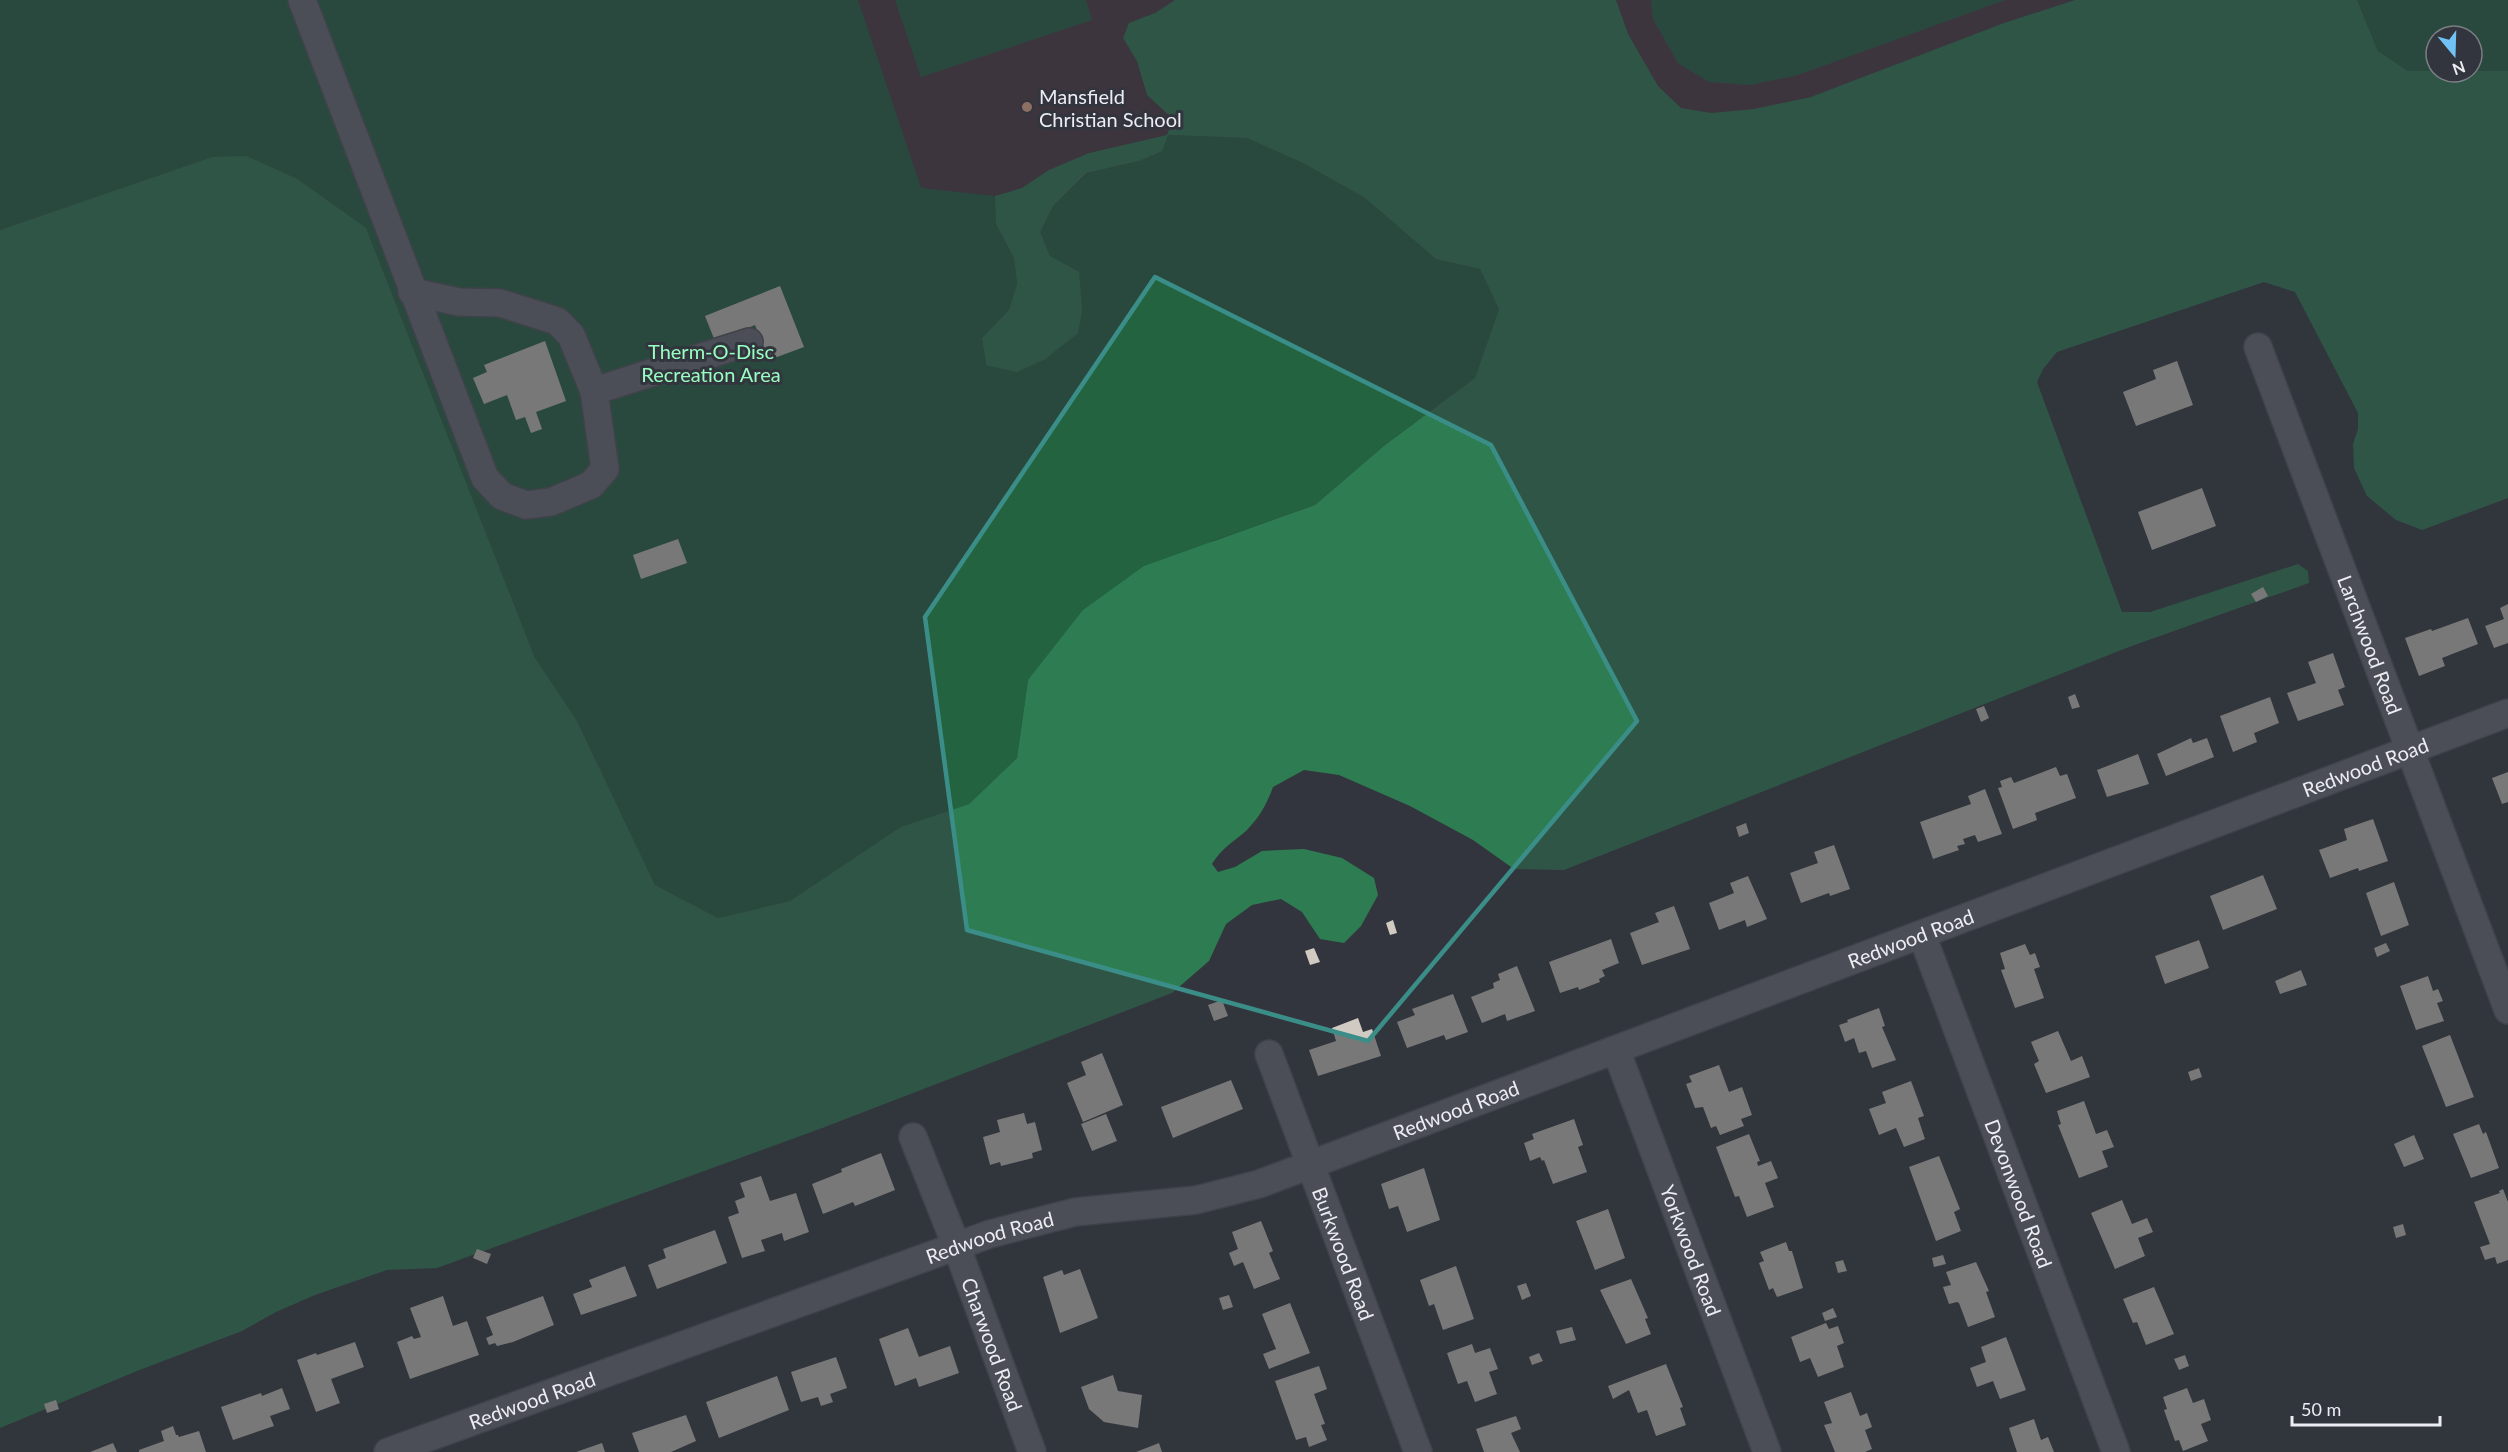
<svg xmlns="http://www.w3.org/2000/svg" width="2508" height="1452" font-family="Lato,sans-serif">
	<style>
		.education { fill: #493741 }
		.green { fill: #236340 }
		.forest { fill: #2e7d52 }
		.building { fill: #d1cac2 }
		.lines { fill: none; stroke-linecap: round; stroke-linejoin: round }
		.minor-casing { stroke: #50535a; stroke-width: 30 }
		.minor { stroke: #6b6e77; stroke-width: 27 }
		.marked { fill: none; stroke: #3b8e88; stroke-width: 4.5; stroke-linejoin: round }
		.education-dot { fill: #8d6e63; stroke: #32353d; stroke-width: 2 }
		.labels { text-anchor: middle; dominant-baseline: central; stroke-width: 6; stroke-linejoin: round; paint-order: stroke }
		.poi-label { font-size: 20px; fill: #ebedf2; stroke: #32353d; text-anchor: start }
		.park-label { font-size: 20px; fill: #98fdc0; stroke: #32353d }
		.street-label { font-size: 20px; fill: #ebedf2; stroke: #32353d }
	</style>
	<rect width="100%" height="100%" fill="#32353d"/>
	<path class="education" d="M858,0H1175L1155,13L1129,23L1123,38L1137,61L1147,95L1173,119L1167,135L1089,153L1049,170L1022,188L995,196L921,188Z
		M1616,0H2075L2004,23L1811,97L1754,109L1711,113L1681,108L1658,86L1628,34Z"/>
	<path class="green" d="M0,0H858L921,188L995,196L996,224L1014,258L1017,284L1009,310L982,338L986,365L1050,256L1039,232L1053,206L1088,173L1139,161L1167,135L1247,138L1303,163L1365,198L1436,259L1480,269L1499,309L1475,378L1385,445L1315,505L1213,541L1028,680L1017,758L969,804L901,828L790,901L718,918L655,885L577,721L535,658L366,228L212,157L0,230Z
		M895,0H1086L1092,20L921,77Z
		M1651,0H2005L1798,75L1750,85L1709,82L1678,63L1653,19Z
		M2357,0H2508V71H2472V36H2436V71H2408L2378,51Z"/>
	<path class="forest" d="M1175,0H1616L1628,34L1658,86L1681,108L1711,113L1754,109L1811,97L2004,23L2075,0H2357L2378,51L2408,71H2508V498L2422,530L2396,520L2367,496L2354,468L2353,444L2358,429V413L2295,292L2264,282L2057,352L2043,369L2037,382L2122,612H2150L2298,564L2308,571L2309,583L2129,647L1564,870L1514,869L1473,840L1410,806L1339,775L1304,770L1273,787C1267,804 1259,818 1246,831C1233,842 1221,849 1212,864L1218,872L1235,867L1262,851L1304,849L1342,858L1374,878L1378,895L1361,926L1344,943L1320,939L1302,912L1281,899L1252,905L1226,924L1209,961L1172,993L825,1127L437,1268L387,1270L315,1295L276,1312L242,1331L137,1371L0,1428V230L212,157L246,156L297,179L366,228L535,658L577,721L655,885L718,918L790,901L901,827L969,804L1017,758L1028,680L1083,610L1144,566L1315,505L1385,445L1475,378L1499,309L1480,269L1436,259L1365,198L1303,163L1247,138L1168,135L1162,151L1139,161L1087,173L1053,206L1040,232L1050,256L1079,272L1082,310L1078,333L1045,359L1017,372L986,365L982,338L1009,310L1017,284L1014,258L996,224L995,196L1022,188L1049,170L1089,153L1167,135L1173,119L1147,95L1137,61L1123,38L1129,23L1155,13Z"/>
	<path class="building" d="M780,286L804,347L769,360L755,325L715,341L705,316Z
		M545,341L566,401L536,412L542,429L531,433L525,417L516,420L507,395L484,404L473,378L487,372L484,365Z
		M2177,361L2193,405L2136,426L2123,392L2156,379L2153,370Z
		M2202,488L2216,526L2152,550L2138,512Z
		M678,539L687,563L641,579L633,555Z
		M2263,587L2268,596L2256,602L2251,594Z
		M2508,604V643L2494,648L2485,626L2504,619L2500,608Z
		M2468,618L2478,644L2442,658L2445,666L2419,676L2405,638L2431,629L2432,631Z
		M2333,653L2345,687L2338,690L2344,705L2298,721L2287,693L2316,683L2308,662Z
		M2075,694L2080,707L2072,709L2068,697Z
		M2270,697L2279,723L2254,733L2257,742L2233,752L2220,716Z
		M1984,706L1989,718L1981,722L1976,709Z
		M2191,738L2193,743L2207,738L2214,757L2166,776L2157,754Z
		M2138,754L2149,784L2107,797L2097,770Z
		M2056,767L2060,776L2067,774L2076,798L2035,813L2037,820L2013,829L1998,788L2002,787L2000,781L2011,777L2014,783Z
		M2508,772V802L2502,804L2492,778Z
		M1985,789L2002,834L1978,842L1975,835L1963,839L1965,844L1957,846L1959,850L1933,859L1920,822L1971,804L1968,796Z
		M2373,819L2388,861L2359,871L2358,868L2330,878L2319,850L2347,840L2344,829Z
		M1746,823L1749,833L1739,837L1736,827Z
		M1834,845L1850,889L1830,896L1829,893L1801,903L1790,873L1818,863L1814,852Z
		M2263,875L2277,909L2223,930L2210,896Z
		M1748,876L1767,919L1747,927L1745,920L1719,930L1709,903L1734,893L1730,883Z
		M2394,882L2409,925L2381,936L2366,893Z
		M1674,906L1690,949L1642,965L1630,933L1659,922L1655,913Z
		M1393,920L1397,933L1390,935L1386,923Z
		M1611,939L1619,963L1602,970L1605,976L1599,979L1600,982L1579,990L1578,987L1560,993L1549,962Z
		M2199,940L2209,968L2165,984L2155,956Z
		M2386,943L2390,951L2377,957L2374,948Z
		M2025,944L2030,955L2035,953L2040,967L2034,969L2044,998L2015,1008L2001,970L2005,969L2000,953Z
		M1314,948L1320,962L1310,965L1305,951Z
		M1517,966L1535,1011L1507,1021L1505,1014L1482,1023L1471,997L1494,988L1493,983L1500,980L1498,974Z
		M2301,970L2307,985L2280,994L2275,981Z
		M2428,976L2433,991L2438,989L2443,1001L2437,1003L2444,1021L2416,1030L2400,986Z
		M1453,994L1468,1032L1446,1040L1444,1035L1407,1048L1397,1022L1415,1015L1412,1009Z
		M1222,1000L1228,1016L1214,1021L1208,1005Z
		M1879,1008L1885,1026L1882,1027L1896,1060L1872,1068L1866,1051L1859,1053L1854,1038L1845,1042L1839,1025L1848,1022L1847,1020Z
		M1358,1018L1363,1032L1372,1029L1381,1056L1318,1076L1309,1050L1336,1041L1332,1028Z
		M2058,1031L2071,1061L2082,1056L2090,1077L2046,1093L2034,1064L2039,1061L2031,1042Z
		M2450,1035L2474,1097L2446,1107L2422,1046Z
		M1102,1053L1123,1105L1083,1122L1067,1083L1086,1075L1081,1062Z
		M1719,1065L1729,1092L1742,1087L1752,1115L1741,1119L1744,1126L1720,1135L1716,1126L1711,1128L1703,1107L1695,1108L1686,1084L1692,1082L1689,1076Z
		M2199,1068L2202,1077L2191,1081L2188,1072Z
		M1231,1080L1243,1109L1173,1138L1161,1107Z
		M1911,1081L1924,1116L1918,1118L1925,1139L1904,1147L1896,1128L1879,1135L1869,1109L1886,1103L1882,1092Z
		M2084,1101L2096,1134L2107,1130L2114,1147L2102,1151L2108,1167L2079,1178L2058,1125L2061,1124L2057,1111Z
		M1024,1113L1027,1124L1035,1122L1042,1150L1032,1153L1033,1158L1001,1166L1000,1162L990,1165L983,1137L1000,1132L997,1120Z
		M1106,1114L1117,1141L1092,1151L1081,1124Z
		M1574,1119L1583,1145L1578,1147L1587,1172L1553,1184L1544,1160L1542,1161L1540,1157L1530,1161L1524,1143L1534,1139L1532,1134Z
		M2479,1124L2483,1134L2486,1132L2499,1168L2471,1178L2453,1134Z
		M1749,1134L1760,1161L1757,1162L1758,1166L1771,1161L1778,1178L1765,1183L1774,1207L1747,1217L1739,1196L1735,1197L1716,1147Z
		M2414,1135L2424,1159L2404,1167L2394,1144Z
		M881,1153L895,1190L855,1206L853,1202L823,1214L812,1184L842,1172L841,1169Z
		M1939,1156L1960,1209L1954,1212L1961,1231L1936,1241L1909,1167Z
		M1424,1168L1440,1220L1407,1232L1398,1206L1389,1209L1381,1184Z
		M761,1176L770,1201L796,1193L809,1232L784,1241L782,1233L761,1240L765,1251L742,1258L728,1217L739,1213L735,1201L745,1197L740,1183Z
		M2503,1189L2508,1202V1260L2497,1264L2495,1257L2485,1260L2480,1247L2490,1244L2474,1202L2500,1193L2499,1191Z
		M2122,1200L2132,1224L2147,1218L2153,1232L2138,1238L2145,1256L2115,1269L2091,1213Z
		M1608,1209L1625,1258L1595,1270L1576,1221Z
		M1261,1221L1273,1251L1269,1253L1280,1279L1254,1289L1243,1262L1234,1266L1229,1253L1238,1249L1232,1232Z
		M2403,1224L2406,1235L2396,1238L2393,1227Z
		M715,1230L727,1263L657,1289L648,1265L666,1258L663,1249Z
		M1786,1242L1789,1251H1792L1803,1288L1777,1297L1773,1288L1769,1290L1759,1263L1764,1261L1760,1252Z
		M477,1249L491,1254L487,1264L473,1258Z
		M1943,1255L1946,1264L1934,1267L1932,1258Z
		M1843,1260L1847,1271L1838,1273L1835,1262Z
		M1976,1262L1989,1291L1986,1292L1995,1317L1968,1327L1959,1303L1957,1302L1949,1304L1943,1287L1951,1285L1946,1272Z
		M625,1266L637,1296L581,1315L573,1294L592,1287L589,1280Z
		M1456,1266L1474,1319L1443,1330L1434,1304L1429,1306L1420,1280Z
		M1080,1269L1098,1318L1060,1333L1043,1277L1062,1270L1064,1275Z
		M1631,1279L1648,1318L1645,1319L1651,1334L1626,1344L1600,1290Z
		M1526,1283L1531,1296L1522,1300L1517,1286Z
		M2154,1287L2174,1334L2146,1345L2137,1322L2133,1323L2123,1299Z
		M1229,1295L1233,1307L1223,1310L1219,1298Z
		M443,1296L453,1326L467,1321L479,1355L410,1379L397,1342L412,1336L414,1339L421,1337L410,1308Z
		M543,1296L554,1325L513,1342L497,1346L495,1343L489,1345L486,1338L493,1335L486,1317Z
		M1290,1303L1310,1353L1269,1369L1263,1354L1276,1349L1262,1314Z
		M1833,1308L1837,1317L1825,1321L1822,1313Z
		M1826,1323L1829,1329L1838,1326L1844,1343L1837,1346L1844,1367L1818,1377L1810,1358L1800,1362L1791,1337Z
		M1572,1327L1576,1340L1560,1344L1556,1331Z
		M908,1328L919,1357L950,1346L959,1373L919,1387L916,1378L895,1386L879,1339Z
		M2006,1337L2026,1390L2000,1399L1993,1381L1977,1387L1970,1368L1986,1362L1981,1347Z
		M355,1342L364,1367L331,1379L340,1403L316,1412L297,1360L316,1353L317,1355Z
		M1472,1344L1475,1353L1490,1348L1498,1369L1489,1372L1497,1394L1475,1402L1467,1381L1458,1384L1447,1353Z
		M1539,1353L1543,1361L1532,1365L1529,1357Z
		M2185,1355L2189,1366L2179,1370L2174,1359Z
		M836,1357L847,1388L830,1394L833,1402L821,1406L818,1397L801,1402L791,1372Z
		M1666,1364L1683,1407L1680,1408L1686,1425L1656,1436L1647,1410L1638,1413L1629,1390L1613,1399L1608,1386Z
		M1319,1366L1327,1389L1314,1394L1325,1424L1321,1425L1327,1440L1309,1447L1306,1437L1296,1440L1275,1381Z
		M1113,1375L1118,1391L1142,1395L1138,1428L1104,1422L1089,1409L1081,1387Z
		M777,1376L789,1410L719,1438L706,1402Z
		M282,1388L290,1409L270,1416L274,1426L233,1440L221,1407L261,1393L262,1396Z
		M2187,1388L2193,1403L2204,1399L2211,1420L2201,1424L2208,1441L2183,1451L2179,1440L2175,1441L2164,1410L2167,1409L2163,1397Z
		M1851,1392L1860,1416L1867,1413L1872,1427L1865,1430L1872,1449L1865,1452H1835L1824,1425L1832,1423L1824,1402Z
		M56,1400L59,1409L47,1413L44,1404Z
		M686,1415L696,1441L671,1452H639L632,1433Z
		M1516,1416L1521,1429L1511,1433L1520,1452H1484L1476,1429Z
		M2034,1419L2041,1440L2048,1437L2054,1452H2017L2009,1428Z
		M173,1426L176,1435H178L179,1437L199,1431L206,1452H139V1450L164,1441L161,1431Z
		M113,1443L117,1452H90Z
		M602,1443L605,1452H576Z
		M1159,1443L1162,1452H1136Z"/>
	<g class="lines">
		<defs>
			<g id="minor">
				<path d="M302,0L485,478L502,496L526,505L551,502L591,485L605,469L594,391"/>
				<path d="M412,292L459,302L500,303L557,321L571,335L594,391L749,342"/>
				<path id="s1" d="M2258,347L2508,1010"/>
				<path id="s2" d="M1922,935L2116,1452"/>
				<path id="s3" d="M1616,1050L1767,1452"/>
				<path id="s4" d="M1269,1054L1418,1452"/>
				<path id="s5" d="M913,1137L956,1245L1032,1452"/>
				<path id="s6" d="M388,1452L990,1234L1075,1212L1196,1200L1259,1184L2508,713"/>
			</g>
		</defs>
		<use href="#minor" class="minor-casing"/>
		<use href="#minor" class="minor"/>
	</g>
	<path d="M0 0H2508V1452H0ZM1155,277L1491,445L1637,721L1368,1041L967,930L925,617Z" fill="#32353d" fill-opacity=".55" fill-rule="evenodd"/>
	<path class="marked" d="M1155,277L1491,445L1637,721L1368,1041L967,930L925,617Z"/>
	<circle class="education-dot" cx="1027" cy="107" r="6"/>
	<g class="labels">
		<g class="poi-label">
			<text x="1039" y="96">Mansfield<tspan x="1039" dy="23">Christian School</tspan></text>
		</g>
		<g class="park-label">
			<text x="711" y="351">Therm-O-Disc<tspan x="711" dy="23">Recreation Area</tspan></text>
		</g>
		<g class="street-label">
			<text stroke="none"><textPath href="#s1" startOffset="318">Larchwood Road</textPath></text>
			<text stroke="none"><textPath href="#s6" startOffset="2097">Redwood Road</textPath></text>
			<text stroke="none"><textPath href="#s6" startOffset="1611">Redwood Road</textPath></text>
			<text stroke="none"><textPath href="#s6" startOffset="1125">Redwood Road</textPath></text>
			<text stroke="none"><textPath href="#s2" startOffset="276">Devonwood Road</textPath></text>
			<text stroke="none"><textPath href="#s6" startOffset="639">Redwood Road</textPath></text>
			<text stroke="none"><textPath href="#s3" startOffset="214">Yorkwood Road</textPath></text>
			<text stroke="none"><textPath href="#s4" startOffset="213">Burkwood Road</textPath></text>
			<text stroke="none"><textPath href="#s5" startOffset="222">Charwood Road</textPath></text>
			<text stroke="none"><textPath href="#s6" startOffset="153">Redwood Road</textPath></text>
		</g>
	</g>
	<g transform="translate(2454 54) rotate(161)"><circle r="28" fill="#32353d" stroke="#7c7f85" stroke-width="1.5"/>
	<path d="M0-4.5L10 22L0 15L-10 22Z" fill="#71c1f5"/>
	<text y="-9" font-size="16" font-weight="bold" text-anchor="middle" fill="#ebedf2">N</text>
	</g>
	<path d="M2292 1416v9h148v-9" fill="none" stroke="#ebedf2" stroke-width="3"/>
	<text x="2301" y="1416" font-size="18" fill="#ebedf2" stroke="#32353d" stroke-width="4.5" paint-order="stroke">50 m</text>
</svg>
